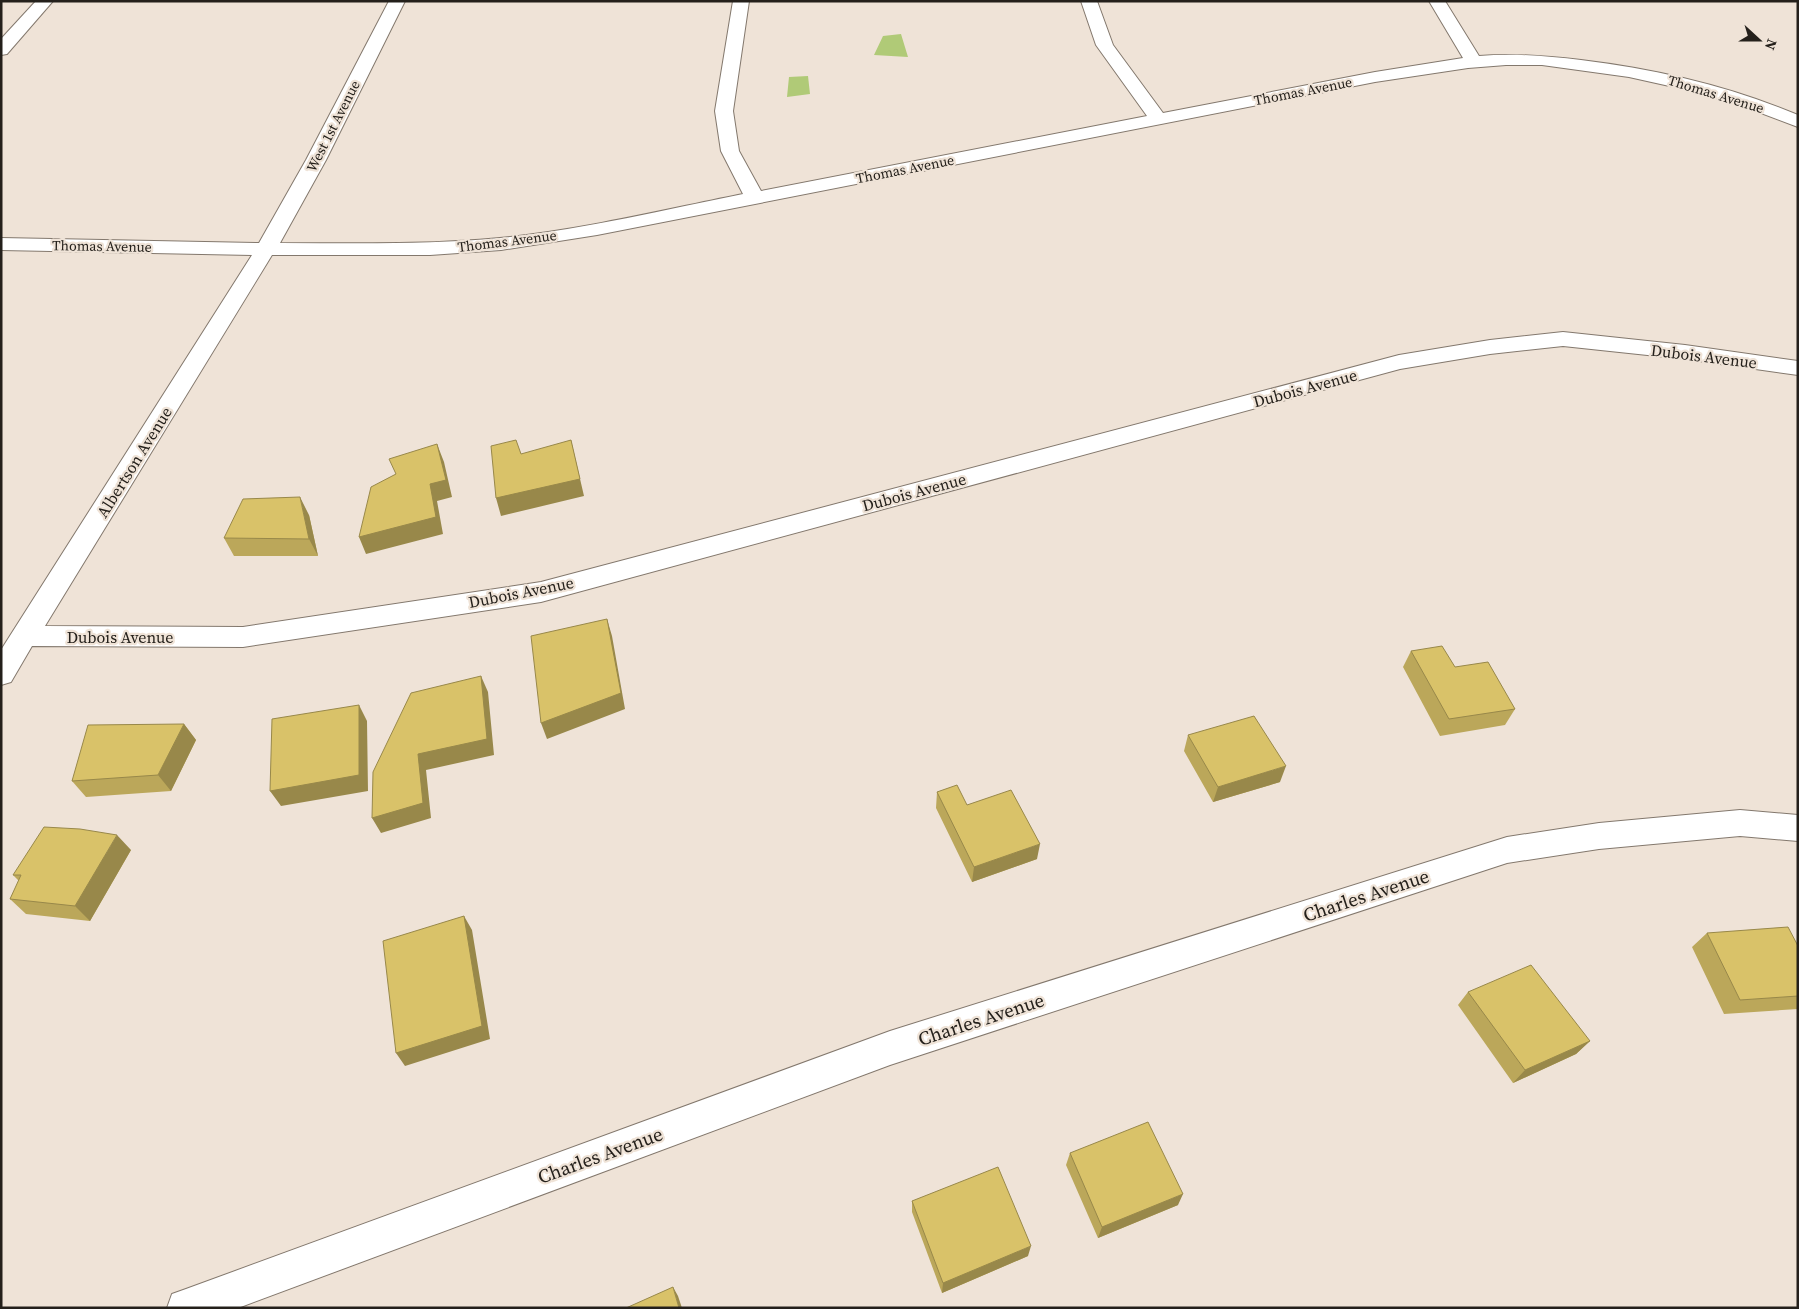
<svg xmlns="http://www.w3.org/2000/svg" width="1799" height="1309" font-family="'Source Serif 4',serif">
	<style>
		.water { fill: #b0ca77 }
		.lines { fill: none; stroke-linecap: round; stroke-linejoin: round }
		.minor-casing { stroke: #83786d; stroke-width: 2 }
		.secondary-casing { stroke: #83786d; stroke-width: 2 }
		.minor { fill: #fff; fill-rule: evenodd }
		.secondary { fill: #fff; fill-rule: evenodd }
		.wall { fill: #bba75a }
		.shaded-wall { fill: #98884a }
		.building { fill: #d9c269; stroke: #98884a }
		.labels { text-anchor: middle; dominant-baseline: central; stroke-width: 4.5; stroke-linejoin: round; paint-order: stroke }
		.far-street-label { font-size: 14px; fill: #24201b; stroke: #efe3d7 }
		.street-label { font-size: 16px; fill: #24201b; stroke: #efe3d7 }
		.near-street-label { font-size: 19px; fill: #24201b; stroke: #efe3d7 }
	</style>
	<rect width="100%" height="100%" fill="#efe3d7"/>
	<path class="water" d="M901,34L908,57L874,55L883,36Z
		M808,76L810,94L787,97L789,77Z"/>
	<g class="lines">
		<defs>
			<path id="minor" d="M389,1H405L326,160L280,243C353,243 427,245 500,238C582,230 663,210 743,194L721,151L715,111L733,1H749L733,111L739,151L761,191L1147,116L1096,45L1081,1H1097L1113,45L1163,113L1375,72L1463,58L1429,1H1445L1479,56C1514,53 1547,56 1581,60C1656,69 1729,86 1798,115V127L1737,104L1683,89L1629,77L1542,65H1506L1468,68L1375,82L597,235L501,250L430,255H272L45,626L243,627L541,582L1399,355L1490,340L1563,332L1685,345L1798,361V375L1685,359L1563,346L1490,354L1400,369L541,602L243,647L32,646L11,682L1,685V650L252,255L1,250V238L259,243L306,160Z
				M1740,810L1798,815V841L1740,836L1599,849L1507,863L890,1065L238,1308H167L172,1294L186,1289L890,1031L1507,837L1599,823Z"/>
			<path id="secondary" d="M36,1H53L7,54L1,55V39Z"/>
		</defs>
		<use href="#minor" class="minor-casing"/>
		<use href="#secondary" class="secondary-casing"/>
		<use href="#minor" class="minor"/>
		<use href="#secondary" class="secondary"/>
	</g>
	<path class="wall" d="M309,515L318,556H234L224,538Z
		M1411,651L1455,667L1515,709L1505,725L1440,736L1403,667Z
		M184,724L196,740L171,791L86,797L72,781Z
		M1188,735L1280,782L1213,802L1184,751Z
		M937,792L967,805L1037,859L972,882L936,808Z
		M131,850L90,921L26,914L10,899L19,881L13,875Z
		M1707,933L1798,946V1009L1724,1014L1692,947Z
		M1468,992L1590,1041L1576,1054L1513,1083L1458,1005Z
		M1070,1153L1178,1205L1098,1238L1066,1165Z
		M912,1201L1028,1256L942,1293L912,1212Z"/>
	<path class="shaded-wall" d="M571,440L584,496L501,516L496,498Z
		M437,444L444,462L452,497L437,501L443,534L366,554L359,537L430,484Z
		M300,497L309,515L318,556L309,539Z
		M607,619L612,636L625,709L547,739L541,723Z
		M481,676L488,692L494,755L426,770L431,818L381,833L372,818L418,754Z
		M359,705L367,721L368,791L281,806L270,791Z
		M184,724L196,740L171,791L158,775Z
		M1286,766L1280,782L1213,802L1218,787Z
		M117,835L131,850L90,921L75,906Z
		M1040,844L1037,859L972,882L974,867Z
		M464,916L472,930L490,1039L405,1066L396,1053Z
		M1590,1041L1576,1054L1513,1083L1525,1070Z
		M1183,1194L1178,1205L1098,1238L1102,1227Z
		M1031,1246L1028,1256L942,1293L943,1283Z
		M673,1287L678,1296L682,1308H679Z"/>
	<path class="building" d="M516,440L521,454L571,440L580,479L496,498L491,446Z
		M437,444L446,480L430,484L436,517L359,537L371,487L396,474L389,459Z
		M300,497L309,539L224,538L243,499Z
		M607,619L621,693L541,723L531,636Z
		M1442,646L1455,667L1488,662L1515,709L1449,719L1411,651Z
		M481,676L487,739L418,754L423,803L372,818L373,772L411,693Z
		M359,705V775L270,791L272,719Z
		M1254,716L1286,766L1218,787L1188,735Z
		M184,724L158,775L72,781L88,725Z
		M957,785L967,805L1011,790L1040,844L974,867L937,792Z
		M44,827L80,829L117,835L75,906L10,899L21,875H13Z
		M464,916L482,1026L396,1053L383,941Z
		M1788,927L1798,946V996L1740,1000L1707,933Z
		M1531,965L1590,1041L1525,1070L1468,992Z
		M1148,1122L1183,1194L1102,1227L1070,1153Z
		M998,1167L1031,1246L943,1283L912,1201Z
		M673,1287L679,1308H626Z"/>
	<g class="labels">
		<g class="far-street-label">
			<text transform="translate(1303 91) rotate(-11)">Thomas Avenue</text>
			<text transform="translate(1716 94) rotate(17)">Thomas Avenue</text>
			<text transform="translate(333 126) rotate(-63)">West 1st Avenue</text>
			<text transform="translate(905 169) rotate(-11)">Thomas Avenue</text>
			<text transform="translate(507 241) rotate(-7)">Thomas Avenue</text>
			<text transform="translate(102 246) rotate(1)">Thomas Avenue</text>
		</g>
		<g class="street-label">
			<text transform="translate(1704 356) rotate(7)">Dubois Avenue</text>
			<text transform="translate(1305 388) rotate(-15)">Dubois Avenue</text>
			<text transform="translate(134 462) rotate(-58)">Albertson Avenue</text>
			<text transform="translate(914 492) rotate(-15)">Dubois Avenue</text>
			<text transform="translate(521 592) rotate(-11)">Dubois Avenue</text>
			<text x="120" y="637">Dubois Avenue</text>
		</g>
		<g class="near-street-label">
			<text transform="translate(1366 895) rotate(-18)">Charles Avenue</text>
			<text transform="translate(981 1019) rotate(-18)">Charles Avenue</text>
			<text transform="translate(600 1155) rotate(-20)">Charles Avenue</text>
		</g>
	</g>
	<rect width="1799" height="1309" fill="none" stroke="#24201b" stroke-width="5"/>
	<g transform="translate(1759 40) rotate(111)" stroke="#efe3d7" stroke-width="4" paint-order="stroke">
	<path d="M0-4L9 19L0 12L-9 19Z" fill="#24201b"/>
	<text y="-8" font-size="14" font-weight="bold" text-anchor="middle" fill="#24201b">N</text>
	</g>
</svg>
